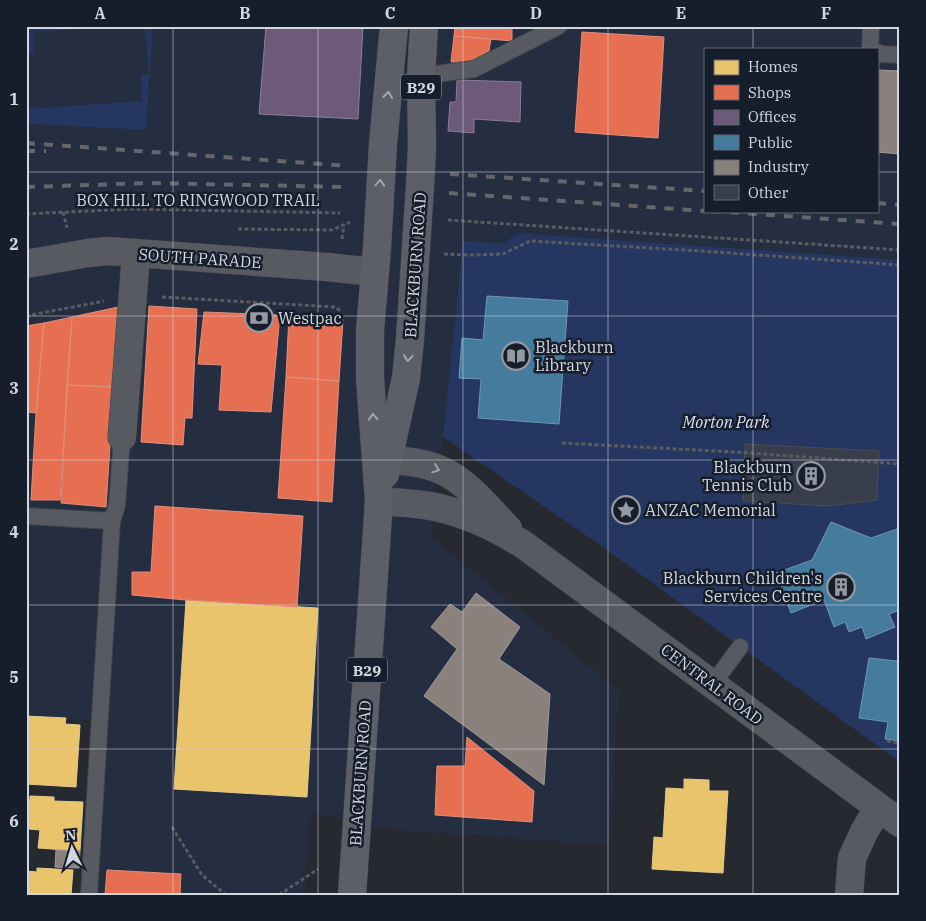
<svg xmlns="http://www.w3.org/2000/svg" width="926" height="921" font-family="'IBM Plex Serif',serif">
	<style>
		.built { fill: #252d40; fill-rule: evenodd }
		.green { fill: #253760 }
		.homes { fill: #e9c46a; stroke: #e2c98d }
		.shops { fill: #e76f51; stroke: #e08e7c }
		.offices { fill: #6d597a; stroke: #8b7e98 }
		.public { fill: #457b9d; stroke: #6f96b1 }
		.industry { fill: #8a817c; stroke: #9f9a9a }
		.building { fill: #383e4c; stroke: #4a4d53 }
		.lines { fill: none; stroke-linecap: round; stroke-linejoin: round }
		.lane-casing { stroke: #42454c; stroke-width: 18 }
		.street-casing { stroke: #42454c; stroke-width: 29 }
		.secondary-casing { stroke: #42454c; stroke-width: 29 }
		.primary-casing { stroke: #42454c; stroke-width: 29 }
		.path { stroke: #595b61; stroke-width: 3; stroke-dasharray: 4 2.5; stroke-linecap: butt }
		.lane { stroke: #575a61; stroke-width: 16 }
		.street { stroke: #575a61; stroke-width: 28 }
		.secondary { stroke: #575a61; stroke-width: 28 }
		.primary { stroke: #5c5f68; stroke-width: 28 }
		.rail { stroke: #64666c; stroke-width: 4; stroke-dasharray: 9 9; stroke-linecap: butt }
		.oneway { stroke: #a2a6af }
		.oneway2 { stroke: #a0a4ad }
		.grid { fill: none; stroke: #d1d6df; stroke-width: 1; stroke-opacity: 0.55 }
		.labels { text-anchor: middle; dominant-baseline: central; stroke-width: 5; stroke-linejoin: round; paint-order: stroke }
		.shield { fill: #171e2b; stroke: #999fa9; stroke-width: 1 }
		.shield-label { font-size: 15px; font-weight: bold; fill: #d1d6df }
		.street-label { font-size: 16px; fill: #d1d6df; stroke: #171e2b }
		.poi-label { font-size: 16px; fill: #d1d6df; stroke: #171e2b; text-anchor: start }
		.park-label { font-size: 16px; font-style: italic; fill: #d7e0f3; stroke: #171e2b }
		.neatline { fill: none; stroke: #d1d6df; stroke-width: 2 }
		.grid-label { font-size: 16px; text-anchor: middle; font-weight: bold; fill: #d1d6df }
	</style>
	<rect width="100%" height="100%" fill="#262930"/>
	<path class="built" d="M26,26H900V260L517,233L504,243L463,241L443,437L431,537L619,691L610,845L399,830L310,813L305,895H81L93,720L26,716ZM705,49H877V211H705Z"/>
	<path class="green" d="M65,26H103L101,28L33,32L34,52L33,54H29L26,29Z
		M145,26H153L146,130L33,124L26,122V109L142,101L141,75L149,74Z
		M517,233L900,260V762L600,545L443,437L463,241L504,243Z"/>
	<path class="homes" d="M186,600L318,608L307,797L174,789Z
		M26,716L66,718L65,724L80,725L76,787L26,784Z
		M684,779L709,780V791H728L723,873L652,869L654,837L663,838L666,788L684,789Z
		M30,796L54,797V801L83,802L80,851L38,848L40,830L28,829Z
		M37,868L73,870L71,895H26V871L37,872Z"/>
	<path class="shops" d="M455,26H512V41L454,36Z
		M582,32L664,37L658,138L575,132Z
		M454,36L491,39L489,51L467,63L451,62Z
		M149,306L197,309L192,418H185L183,445L141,442Z
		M118,307L114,387L67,385L72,317Z
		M204,312L280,315L271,412L219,410L222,365L198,364Z
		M289,315L343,320L339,381L286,377Z
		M72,317L60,500H31L36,413L44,323Z
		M44,323L36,413L26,412V326Z
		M286,377L339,381L332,502L278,498Z
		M67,385L114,387L106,507L61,503Z
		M155,506L303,516L297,607L186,600L132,595V572H151Z
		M467,737L534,791L532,822L435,815L437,766H465Z
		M107,870L181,874L180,895H105Z"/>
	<path class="offices" d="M266,26H363L358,119L259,114Z
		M457,80L521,82L520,122L474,119V133L448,131L450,102H456Z"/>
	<path class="public" d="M487,296L568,301L559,424L478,418L481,379L459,378L462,338L483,340Z
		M831,522L871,538L900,528V610L889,614L895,627L866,639L862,627L849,632L845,622L834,627L824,600L791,613L776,573L812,560Z
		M900,645V741L885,739L888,722L859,718L869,658L897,661Z"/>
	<path class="industry" d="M877,70L900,71V154L877,152Z
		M476,593L520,627L499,659L550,694L544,785L424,696L457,649L431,627L450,604L462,612Z
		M56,850L80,851L79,868L55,867Z"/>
	<path class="building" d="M745,444L879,451L877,500L828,506L743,501Z"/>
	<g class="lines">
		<defs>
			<path id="lane" d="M871,26L870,48L872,49
				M877,52L880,54L900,55
				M421,76L474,69L559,26
				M26,516L112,521
				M712,685L740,647
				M89,895L112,521L117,505L122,437"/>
			<path id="street" d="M122,437L136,253
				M849,895L852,858L864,832L878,808"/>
			<path id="secondary" d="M26,264L88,253L108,251L327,267L374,272
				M389,460C408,461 428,463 445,472C469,484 490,510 508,529
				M379,501C399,503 420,503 440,508C472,516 496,528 524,545L900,823"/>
			<path id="primary" d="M385,474L406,378L410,339L420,186L422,147L421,76L424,26
				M352,895L379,501L370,378V331L377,248L383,144L394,26"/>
		</defs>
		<use href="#lane" class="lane-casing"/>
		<use href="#street" class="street-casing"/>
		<use href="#secondary" class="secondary-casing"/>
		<use href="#primary" class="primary-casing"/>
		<path class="path" d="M63,212L67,228
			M26,214L130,209L340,213
			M448,220L900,250
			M238,229L332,230L350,222
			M342,239L344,225
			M444,254L470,255L503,254L530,241L701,251L900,265
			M162,297L335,307L342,312
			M26,316L104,301
			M562,443L736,452L900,464
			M887,741L900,743
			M172,827L202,875L226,895
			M279,895L318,869"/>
		<use href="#lane" class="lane"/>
		<use href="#street" class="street"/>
		<use href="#secondary" class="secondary"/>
		<use href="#primary" class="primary"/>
		<path class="rail" d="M26,143L349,166
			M26,151H46
			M450,174L705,191
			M26,187L151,183L346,187
			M449,193L705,211
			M877,203L900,205
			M712,211L900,224"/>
	</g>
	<defs><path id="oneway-chevron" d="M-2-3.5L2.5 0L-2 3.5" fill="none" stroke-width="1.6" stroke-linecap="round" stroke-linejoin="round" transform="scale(1.25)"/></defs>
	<g class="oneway">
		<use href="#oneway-chevron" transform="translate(388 95) rotate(-84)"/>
		<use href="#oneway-chevron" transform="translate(380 183) rotate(-86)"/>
		<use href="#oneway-chevron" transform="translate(408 358) rotate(96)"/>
		<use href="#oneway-chevron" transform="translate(373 417) rotate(-94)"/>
	</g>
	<use class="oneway2" href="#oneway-chevron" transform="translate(436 469) rotate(19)"/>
	<path class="grid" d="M173,26V895M318,26V895M463,26V895M608,26V895M753,26V49M26,172H705M877,172H900M753,211V895M26,316H900M26,460H900M26,605H900M26,749H900"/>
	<defs>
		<symbol id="bank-ring" viewBox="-11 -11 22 22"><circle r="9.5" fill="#171e2b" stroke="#9599a2" stroke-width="1.5"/><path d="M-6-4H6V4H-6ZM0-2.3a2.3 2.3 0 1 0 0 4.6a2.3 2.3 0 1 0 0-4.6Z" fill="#9599a2"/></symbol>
		<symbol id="library-ring" viewBox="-11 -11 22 22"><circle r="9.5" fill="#171e2b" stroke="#9599a2" stroke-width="1.5"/><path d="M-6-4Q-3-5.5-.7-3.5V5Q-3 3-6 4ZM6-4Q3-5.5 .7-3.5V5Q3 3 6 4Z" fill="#9599a2"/></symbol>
		<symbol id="building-ring" viewBox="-11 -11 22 22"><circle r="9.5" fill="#171e2b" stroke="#9599a2" stroke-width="1.5"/><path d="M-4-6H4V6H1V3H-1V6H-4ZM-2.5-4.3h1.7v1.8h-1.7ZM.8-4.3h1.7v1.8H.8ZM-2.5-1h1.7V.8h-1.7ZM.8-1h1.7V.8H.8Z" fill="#9599a2"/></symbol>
		<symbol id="sight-ring" viewBox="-11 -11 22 22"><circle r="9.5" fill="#171e2b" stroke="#9599a2" stroke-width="1.5"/><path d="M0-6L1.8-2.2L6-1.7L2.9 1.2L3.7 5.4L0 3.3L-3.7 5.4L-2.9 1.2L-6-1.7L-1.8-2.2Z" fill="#9599a2"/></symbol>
	</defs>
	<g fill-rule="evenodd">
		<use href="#bank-ring" x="243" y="302" width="32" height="32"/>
		<use href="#library-ring" x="500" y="340" width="32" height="32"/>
		<use href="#building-ring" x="795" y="460" width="32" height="32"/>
		<use href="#sight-ring" x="610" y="494" width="32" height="32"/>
		<use href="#building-ring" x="825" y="571" width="32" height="32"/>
	</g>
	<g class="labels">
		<g class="shield">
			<rect x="401" y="74.5" width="40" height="25" rx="4"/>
			<rect x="347" y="657.5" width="40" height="25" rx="4"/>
		</g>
		<g class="shield-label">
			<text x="421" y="87">B29</text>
			<text x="367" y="670">B29</text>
		</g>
		<g class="street-label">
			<text x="198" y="200">BOX HILL TO RINGWOOD TRAIL</text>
			<text transform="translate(200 258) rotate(4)">SOUTH PARADE</text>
			<text transform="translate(415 265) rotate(-86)">BLACKBURN ROAD</text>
			<text transform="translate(712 684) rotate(37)">CENTRAL ROAD</text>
			<text transform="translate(360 773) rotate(-86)">BLACKBURN ROAD</text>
		</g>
		<g class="poi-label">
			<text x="278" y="318">Westpac</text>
			<text x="535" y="347">Blackburn<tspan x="535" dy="18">Library</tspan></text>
			<text x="792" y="467" text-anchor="end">Blackburn<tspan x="792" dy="18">Tennis Club</tspan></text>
			<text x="645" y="510">ANZAC Memorial</text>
			<text x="822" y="578" text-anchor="end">Blackburn Children's<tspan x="822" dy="18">Services Centre</tspan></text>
		</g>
		<g class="park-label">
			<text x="726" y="422">Morton Park</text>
		</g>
	</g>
	<rect width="926" height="921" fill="none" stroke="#171e2b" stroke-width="55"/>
	<rect x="704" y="48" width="175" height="165" fill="#171e2b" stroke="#616873"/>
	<rect x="714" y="60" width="25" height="15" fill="#e9c46a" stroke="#616873"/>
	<text x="748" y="72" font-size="15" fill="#d1d6df">Homes</text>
	<rect x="714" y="85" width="25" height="15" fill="#e76f51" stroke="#616873"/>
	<text x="748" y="98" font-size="15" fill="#d1d6df">Shops</text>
	<rect x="714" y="110" width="25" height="15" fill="#6d597a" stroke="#616873"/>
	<text x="748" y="122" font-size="15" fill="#d1d6df">Offices</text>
	<rect x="714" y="135" width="25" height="15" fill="#457b9d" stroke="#616873"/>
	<text x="748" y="148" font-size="15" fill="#d1d6df">Public</text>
	<rect x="714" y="160" width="25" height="15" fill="#8a817c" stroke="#616873"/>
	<text x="748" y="172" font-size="15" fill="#d1d6df">Industry</text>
	<rect x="714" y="185" width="25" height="15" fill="#383e4c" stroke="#616873"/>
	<text x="748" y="198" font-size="15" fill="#d1d6df">Other</text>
	<g transform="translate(72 848) rotate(355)" stroke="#171e2b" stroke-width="4" paint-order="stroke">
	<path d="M0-4L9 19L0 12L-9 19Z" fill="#d1d6df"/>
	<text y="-8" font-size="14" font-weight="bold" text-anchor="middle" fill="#d1d6df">N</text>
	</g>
	<rect x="28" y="28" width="870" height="866" class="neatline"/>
	<g class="grid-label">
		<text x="100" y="19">A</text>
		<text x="245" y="19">B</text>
		<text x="390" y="19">C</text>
		<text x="536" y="19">D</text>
		<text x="681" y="19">E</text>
		<text x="826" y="19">F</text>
		<text x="14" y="105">1</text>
		<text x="14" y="250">2</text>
		<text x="14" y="394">3</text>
		<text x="14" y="538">4</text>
		<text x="14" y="683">5</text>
		<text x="14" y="827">6</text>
	</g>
</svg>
